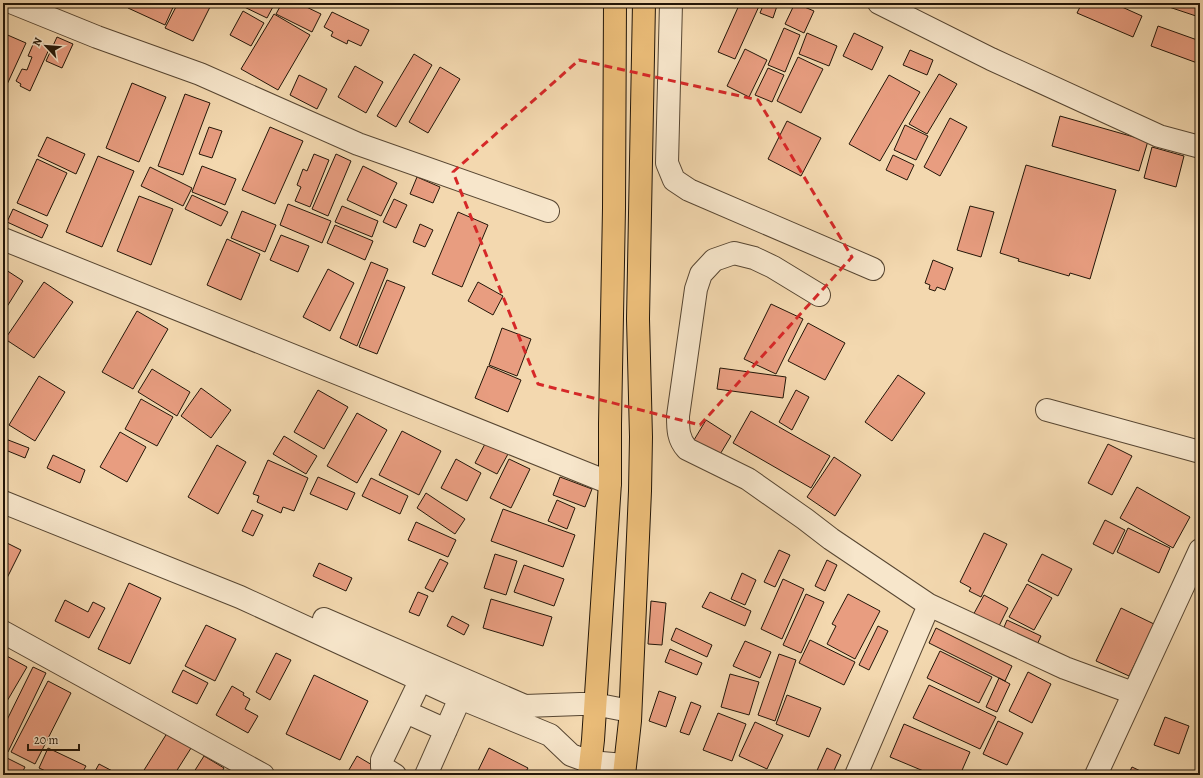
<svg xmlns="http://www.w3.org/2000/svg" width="1203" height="778" font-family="Alegreya,serif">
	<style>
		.building { fill: #e89d80; stroke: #231608 }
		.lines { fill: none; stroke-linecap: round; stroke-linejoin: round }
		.minor-casing { stroke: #574632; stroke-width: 24 }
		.major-casing { stroke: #231608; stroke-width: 24 }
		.minor { stroke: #f7e6cb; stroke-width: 22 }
		.major { stroke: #eabc78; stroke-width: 22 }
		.marked { fill: none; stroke: #d62828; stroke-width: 3; stroke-dasharray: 8 5; stroke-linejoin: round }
	</style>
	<rect width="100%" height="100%" fill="#f3d8af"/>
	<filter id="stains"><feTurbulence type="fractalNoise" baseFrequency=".005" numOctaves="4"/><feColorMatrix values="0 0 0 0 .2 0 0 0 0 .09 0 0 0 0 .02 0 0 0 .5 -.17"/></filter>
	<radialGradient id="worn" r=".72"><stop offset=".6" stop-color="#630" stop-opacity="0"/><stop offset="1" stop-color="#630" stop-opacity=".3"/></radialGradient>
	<path class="building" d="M130,3H175L165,25L128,8Z
		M178,3H212L193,41L165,28Z
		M236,3H275L267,18Z
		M282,3H298L321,14L312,32L276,14Z
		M740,3L760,4L735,59L718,52Z
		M764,3H778L773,18L760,13Z
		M795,3L814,11L804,33L785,24Z
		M1082,3H1113L1142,16L1133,37L1077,13Z
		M1157,3H1200V5L1196,16Z
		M243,11L264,23L251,46L230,35Z
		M332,12L369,30L361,46L348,40L347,44L331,36L333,32L324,27Z
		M274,14L310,35L278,90L241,69Z
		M1158,26L1200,41V64L1151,46Z
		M784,28L800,35L785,72L768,65Z
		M3,33L26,43L4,91H3Z
		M807,33L837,46L829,66L799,54Z
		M854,33L883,47L872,70L843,56Z
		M57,37L73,44L62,68L46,61Z
		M35,40L50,47L30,91L20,86L21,84L16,81L22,69L27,70L32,57L28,56Z
		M745,49L767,60L749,97L727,86Z
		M910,50L933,60L927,75L903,65Z
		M414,54L432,65L396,127L377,116Z
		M798,57L823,69L801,113L777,101Z
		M355,66L383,82L366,113L338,97Z
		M440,67L460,79L428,133L409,122Z
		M768,68L784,75L772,102L755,95Z
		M939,74L957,84L927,134L909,124Z
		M299,75L327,89L317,109L290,95Z
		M889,75L920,92L880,161L849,144Z
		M132,83L166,97L139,162L106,148Z
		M185,94L210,103L183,175L158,166Z
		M1060,116L1148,141L1139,171L1052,146Z
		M950,118L967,127L940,176L924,167Z
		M787,121L821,138L801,176L768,159Z
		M905,125L928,136L916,160L894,150Z
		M209,127L222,131L212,158L199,154Z
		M270,127L303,141L275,204L242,190Z
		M47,137L85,154L76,174L38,156Z
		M1152,147L1184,156L1176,187L1144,178Z
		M314,154L329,160L310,207L295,201L301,187L297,185L303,169L307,171Z
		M336,154L351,161L328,216L312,209Z
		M893,155L914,165L907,180L886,170Z
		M98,156L134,171L102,247L66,232Z
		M37,159L67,173L47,216L17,203Z
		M1026,165L1116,190L1090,279L1070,273L1069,276L1018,261L1019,259L1000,253Z
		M202,166L236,179L225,205L192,192Z
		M363,166L397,183L381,216L347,200Z
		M150,167L192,188L183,206L141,186Z
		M417,177L440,187L433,203L410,194Z
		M192,195L228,212L221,226L185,209Z
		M139,196L173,209L151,265L117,251Z
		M394,199L407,205L396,228L383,222Z
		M288,204L331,221L322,243L280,225Z
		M342,206L378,221L372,237L335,222Z
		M970,206L994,212L981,257L957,250Z
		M13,209L48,225L42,238L7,222Z
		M242,211L276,225L265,252L231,238Z
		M458,212L488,225L462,287L432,274Z
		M420,224L433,230L425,247L413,242Z
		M335,225L373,241L365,260L327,243Z
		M281,235L309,246L298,272L270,260Z
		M227,239L260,254L241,300L207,285Z
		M933,260L953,268L945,290L937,287L935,291L929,289L930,285L925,283Z
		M371,262L388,269L357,346L340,338Z
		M3,268L23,281L3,313Z
		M328,269L354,283L330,331L303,317Z
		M387,280L405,287L377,354L359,347Z
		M44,282L73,302L34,358L5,339Z
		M478,282L503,296L493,315L468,301Z
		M771,304L803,319L776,374L744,359Z
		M137,311L168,329L133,389L102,372Z
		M808,323L845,343L825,380L788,361Z
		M502,328L531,339L517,376L489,365Z
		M488,366L521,380L508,412L475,398Z
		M720,368L786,377L783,398L717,389Z
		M152,369L190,392L177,416L138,392Z
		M898,375L925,393L892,441L865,422Z
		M39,376L65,392L35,441L9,425Z
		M201,388L231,410L211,438L181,416Z
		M318,390L348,407L324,449L294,432Z
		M796,390L809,397L792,430L779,422Z
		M141,399L173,417L157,446L125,429Z
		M751,411L830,456L811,488L733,443Z
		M357,413L387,430L357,483L327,466Z
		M706,420L731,436L719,456L694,440Z
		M402,431L441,451L419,495L379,475Z
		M120,432L146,447L127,482L100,467Z
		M284,436L317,456L306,474L273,454Z
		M3,438L29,448L25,458L3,449Z
		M486,442L508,454L497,474L475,463Z
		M1108,444L1132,456L1112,495L1088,483Z
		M217,445L246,462L218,514L188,497Z
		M53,455L85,470L80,483L47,468Z
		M834,457L861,475L835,516L807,497Z
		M456,459L481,473L467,501L441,488Z
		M509,459L530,469L511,508L490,498Z
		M268,460L308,478L294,511L283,507L281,513L257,502L259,496L253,494Z
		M318,477L355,493L347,510L310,494Z
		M560,477L592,489L585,507L553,495Z
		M371,478L408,496L400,514L362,496Z
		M1137,487L1190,517L1173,548L1120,518Z
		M426,493L465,519L455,534L417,508Z
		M557,500L575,508L567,529L548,521Z
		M503,509L575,535L563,567L491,541Z
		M252,510L263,515L253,536L242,531Z
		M1105,520L1125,530L1113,554L1093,544Z
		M416,522L456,540L448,557L408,540Z
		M1128,528L1170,548L1159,573L1117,552Z
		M984,533L1007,544L981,597L969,591L971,588L960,582Z
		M3,541L21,550L3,586Z
		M779,550L790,555L775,587L764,582Z
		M495,554L517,561L506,595L484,588Z
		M1042,554L1072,569L1058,596L1028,581Z
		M440,559L448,563L433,592L425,588Z
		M827,560L837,565L825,591L815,586Z
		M319,563L352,578L346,591L313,576Z
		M524,565L564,579L554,606L514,592Z
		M742,573L756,580L745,605L731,599Z
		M783,579L804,589L782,639L761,629Z
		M129,583L161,598L130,664L98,649Z
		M1027,584L1052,598L1034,630L1009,617Z
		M418,592L428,596L419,616L409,612Z
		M710,592L751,611L745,626L702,607Z
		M806,594L824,602L801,653L783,645Z
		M848,594L880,611L855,659L827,644L836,626L832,624Z
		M984,595L1008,608L996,632L971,619Z
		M491,599L552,617L543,646L483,628Z
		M65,600L88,612L93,602L105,608L89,638L55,621Z
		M651,601L666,603L662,645L648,644Z
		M1121,608L1154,624L1129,676L1096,661Z
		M452,616L469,625L464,635L447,626Z
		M1007,620L1041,636L1036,647L1002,632Z
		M206,625L236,639L215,681L185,666Z
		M878,626L888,631L869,670L859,665Z
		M676,628L712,645L707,657L671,640Z
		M936,628L1012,666L1005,681L929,643Z
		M810,640L855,662L844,685L799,663Z
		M745,641L771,652L760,678L733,666Z
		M670,649L702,663L697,675L665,662Z
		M940,651L992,677L979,703L927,678Z
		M276,653L291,660L270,700L256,692Z
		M3,654L27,667L3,708Z
		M779,654L796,660L775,721L758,715Z
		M33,667L46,673L8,752L3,749V728Z
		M183,670L208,683L197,704L172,692Z
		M1028,672L1051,684L1032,723L1009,711Z
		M730,674L759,682L749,715L721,707Z
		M314,675L368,701L340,760L286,734Z
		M999,678L1010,684L997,712L986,707Z
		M48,681L71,693L35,764L11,752Z
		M929,685L996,717L980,749L913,718Z
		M232,686L244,693L243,695L250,699L245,709L258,716L248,733L216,715Z
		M659,691L676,697L666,727L649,721Z
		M787,695L821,708L809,737L776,724Z
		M691,702L701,706L689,735L680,732Z
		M718,713L746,724L732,761L703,750Z
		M1165,717L1189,726L1179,754L1154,745Z
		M998,721L1023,733L1007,765L983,754Z
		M755,722L783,735L767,769L739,756Z
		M904,724L970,752L960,775H933L890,757Z
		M169,730L193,745L174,775H141Z
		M48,748L86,766L81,775H54L39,768Z
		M489,748L528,768L524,775H476Z
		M827,748L841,755L832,775H815Z
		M3,756L25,767L21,775H3Z
		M204,756L224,768L220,775H192Z
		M357,756L389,775H346Z
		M99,764L120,775H93Z
		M1132,767L1149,775H1128Z"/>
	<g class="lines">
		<defs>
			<path id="minor" d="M13,3L97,37L200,74L358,144L548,211
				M671,3L667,163L674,180L689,190L873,269
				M879,3L991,59L1159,136L1200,147
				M3,239L610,483
				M819,295L773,267L754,258L734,253L714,260L701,274L696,289L678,416C678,429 678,439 687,449L748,479L805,519L831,539L929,605L856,775
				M1047,410L1200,452
				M3,502L240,597L460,698L550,735L571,755L590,762L624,765
				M929,605L1065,668L1133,693
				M324,619L525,706L580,704H594L630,711
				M3,632L263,775
				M406,712L446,730
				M395,775L382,767V760L421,679
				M426,775L460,698
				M1096,775L1200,550"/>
			<path id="major" d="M589,775L593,740L610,483V424L614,208L615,3
				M624,775L630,721L640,491L641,437L638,319L644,3"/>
		</defs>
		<use href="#minor" class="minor-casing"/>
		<use href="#major" class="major-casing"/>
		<use href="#minor" class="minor"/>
		<use href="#major" class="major"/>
	</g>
	<path class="marked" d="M579,60L758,100L852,257L700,425L538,384L453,172Z"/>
	<rect width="1203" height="778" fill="none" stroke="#f3d8af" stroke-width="16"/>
	<rect x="4" y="4" width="1195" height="770" fill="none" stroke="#231608" stroke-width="2"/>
	<rect x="8" y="8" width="1187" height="762" fill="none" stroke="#231608"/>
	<g transform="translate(46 46) rotate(296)" stroke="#f7e6cb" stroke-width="3" paint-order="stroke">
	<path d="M0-3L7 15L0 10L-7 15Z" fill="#231608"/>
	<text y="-6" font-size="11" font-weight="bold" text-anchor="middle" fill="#231608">N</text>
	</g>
	<path d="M28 744v6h51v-6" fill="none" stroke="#231608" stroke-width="2"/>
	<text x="34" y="744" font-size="12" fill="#231608" stroke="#f7e6cb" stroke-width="3" paint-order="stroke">20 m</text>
	<rect width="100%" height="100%" filter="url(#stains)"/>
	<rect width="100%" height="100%" fill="url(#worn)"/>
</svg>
